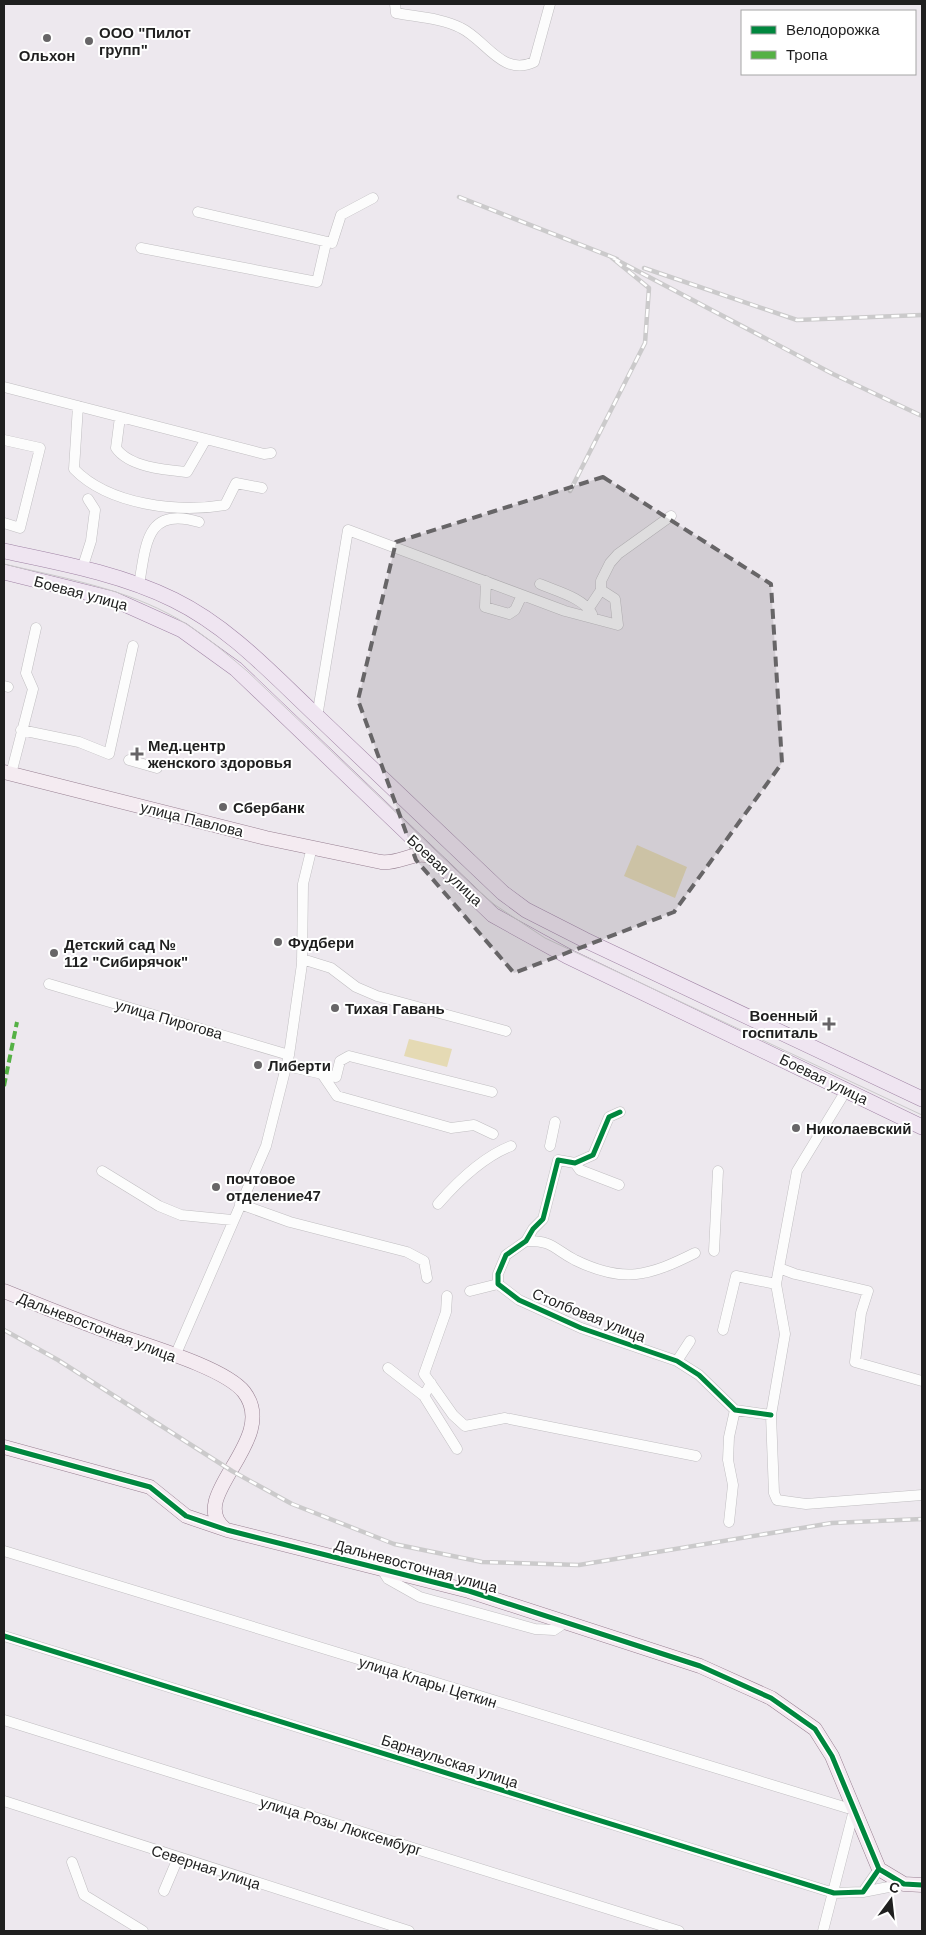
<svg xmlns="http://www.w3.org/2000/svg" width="926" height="1935" font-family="Arial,sans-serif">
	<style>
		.pitch { fill: #e5dab4 }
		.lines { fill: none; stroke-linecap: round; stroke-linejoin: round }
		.street-casing { stroke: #c0bec1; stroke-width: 11 }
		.secondary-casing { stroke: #988092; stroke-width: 15 }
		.primary-casing { stroke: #a084a5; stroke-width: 16 }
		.street { stroke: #fcfcfc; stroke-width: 10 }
		.secondary { stroke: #f4ebf1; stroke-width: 14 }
		.primary { stroke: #efe5f1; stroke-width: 15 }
		.tram { stroke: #cbcacb; stroke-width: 1 }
		.rail-casing { stroke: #cbcacb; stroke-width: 4.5 }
		.rail { stroke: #fff; stroke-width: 2.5; stroke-dasharray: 8; stroke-linecap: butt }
		.quiet { stroke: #55b145; stroke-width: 4; stroke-dasharray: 8 4; stroke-linecap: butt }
		.cycleway-casing { stroke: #fff; stroke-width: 8 }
		.cycleway { stroke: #00873e; stroke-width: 5 }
		.marked { fill: #676567; fill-opacity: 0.2; stroke: #676567; stroke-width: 4; stroke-dasharray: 10 6; stroke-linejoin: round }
		.poi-dot { fill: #676567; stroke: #fff; stroke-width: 2 }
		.labels { text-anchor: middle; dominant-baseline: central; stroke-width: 4; stroke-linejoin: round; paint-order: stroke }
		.poi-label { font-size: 15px; font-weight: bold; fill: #1f1f1f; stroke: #fff; text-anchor: start }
		.street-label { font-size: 15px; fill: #1f1f1f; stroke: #fff }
	</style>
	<rect width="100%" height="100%" fill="#ede8ee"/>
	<path class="pitch" d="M637,845L687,867L675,898L624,876Z
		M409,1039L452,1049L447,1067L404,1056Z"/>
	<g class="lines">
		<defs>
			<path id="street" d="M395,4L396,13C417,17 442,18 461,28C486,40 502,77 534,62L550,4
				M198,212L332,243L341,215L373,198
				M141,248L317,282L326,243
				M4,387L264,454L271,453
				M78,406L74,469C109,505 178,513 225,505L236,483L262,488
				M120,417L116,448C129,467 165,470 187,472L206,439
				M4,440L40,448L20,528L4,523
				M82,569L91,541L95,510L88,499
				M486,581L485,607L509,614L515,610L522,595
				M540,584C556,591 584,598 592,614
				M139,585C146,544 146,506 199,522
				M589,608L601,590V581L610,563L618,554L671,516
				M4,686L8,687
				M317,717L348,530L565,611L618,625L615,599L601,590
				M21,730L79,742L109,754L133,646
				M129,760L157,768
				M11,774L33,689L26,673L36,628
				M302,959L331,968L356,987L377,996L506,1031
				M49,984L289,1055
				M287,1066L336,1077L340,1061L349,1056L492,1092
				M322,1074L337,1096L451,1128L474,1125L493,1134
				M620,1112L609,1117L593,1155L575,1163L558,1160L543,1219L533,1229L526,1241L506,1255L498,1274V1284L519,1300L581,1328L677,1361L699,1375L735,1410L771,1415
				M550,1146L555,1122
				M575,1163L580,1170L619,1185
				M102,1171L159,1206L181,1215L232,1220
				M240,1204L290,1222L407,1252L424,1261L427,1278
				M438,1204C458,1181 483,1157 511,1146
				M526,1241C552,1240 554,1249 575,1260C624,1284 649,1276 695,1253
				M714,1251L718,1171
				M779,1268L795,1274L868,1291L861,1313L855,1362L922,1381
				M776,1284L785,1334L771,1415L774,1493L777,1500L806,1504L922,1495
				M470,1291L498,1284
				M447,1296L446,1312L424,1374L453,1415L465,1426L505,1418
				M723,1330L736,1276L776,1284L797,1171L847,1089
				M175,1356L266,1146L289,1055L302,964L303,884L312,847
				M677,1361L690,1341
				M388,1368L424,1396
				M431,1383L424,1396L457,1449
				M510,1419L696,1456
				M729,1522L733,1485L728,1460L729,1437L735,1410
				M4,1551L854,1810L823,1931
				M381,1568L388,1579L420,1597L535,1629L554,1630L566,1622
				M4,1636L834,1893L863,1892L879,1869
				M4,1720L679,1931
				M4,1801L409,1931
				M72,1862L84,1895L143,1931
				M164,1891L178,1858
				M863,1892L904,1884"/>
			<path id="secondary" d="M4,772L266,838L381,862C401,864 412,851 430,856
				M4,1291C41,1306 79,1321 117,1335C148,1346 225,1368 244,1392C281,1440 184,1497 225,1529
				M4,1447L150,1487L186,1516L227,1530L469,1591L700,1666L771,1698L815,1729L832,1756L879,1869L904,1884L922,1885"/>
			<path id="primary" d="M4,551C61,563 121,574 174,600C231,628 274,676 320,719C381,777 442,835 503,893L526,910L585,940L922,1099
				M4,572L113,599L182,630L236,669L493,915L567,956L922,1127"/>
		</defs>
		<use href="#street" class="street-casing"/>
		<use href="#secondary" class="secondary-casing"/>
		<use href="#primary" class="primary-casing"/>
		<use href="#street" class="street"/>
		<use href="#secondary" class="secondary"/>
		<use href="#primary" class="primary"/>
		<path class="tram" d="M4,564C59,577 117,587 167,613C197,628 222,650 247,671L474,887L495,905L545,938L922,1115"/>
		<defs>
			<path id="rail" d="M459,197L617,259
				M644,268L797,320L922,315
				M570,491L645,343L649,288L611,257L833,374L922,416
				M4,1330L58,1360L232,1471L292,1504L394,1544L482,1562L579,1565L832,1523L922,1519"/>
		</defs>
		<use href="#rail" class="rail-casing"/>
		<use href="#rail" class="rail"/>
		<path class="quiet" d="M4,1086L17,1022"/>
		<defs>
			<path id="cycleway" d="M620,1112L609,1117L593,1155L575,1163L558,1160L543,1219L533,1229L526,1241L506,1255L498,1274V1284L519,1300L581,1328L677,1361L699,1375L735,1410L771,1415
				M4,1447L150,1487L186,1516L227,1530L469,1591L700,1666L771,1698L815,1729L832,1756L879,1869L904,1884L922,1885
				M4,1636L834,1893L863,1892L879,1869"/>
		</defs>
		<use href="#cycleway" class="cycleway-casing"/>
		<use href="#cycleway" class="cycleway"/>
	</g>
	<path class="marked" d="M603,477L771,584L782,763L674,912L514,973L416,860L358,700L396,542Z"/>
	<g class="poi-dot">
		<circle cx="47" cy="38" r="5"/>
		<circle cx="89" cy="41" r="5"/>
		<path d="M134.5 746.5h5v5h5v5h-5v5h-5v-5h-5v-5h5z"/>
		<circle cx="223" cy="807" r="5"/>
		<circle cx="278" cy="942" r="5"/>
		<circle cx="54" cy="953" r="5"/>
		<circle cx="335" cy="1008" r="5"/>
		<path d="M826.5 1016.5h5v5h5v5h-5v5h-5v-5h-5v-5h5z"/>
		<circle cx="258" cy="1065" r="5"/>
		<circle cx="796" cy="1128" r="5"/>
		<circle cx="216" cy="1187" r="5"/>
	</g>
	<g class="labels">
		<g class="poi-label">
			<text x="99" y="32">ООО "Пилот<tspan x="99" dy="17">групп"</tspan></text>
			<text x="47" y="55" text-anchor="middle">Ольхон</text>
			<text x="148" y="745">Мед.центр<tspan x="148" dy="17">женского здоровья</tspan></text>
			<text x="233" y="807">Сбербанк</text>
			<text x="288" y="942">Фудбери</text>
			<text x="64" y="944">Детский сад №<tspan x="64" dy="17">112 "Сибирячок"</tspan></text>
			<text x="345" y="1008">Тихая Гавань</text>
			<text x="818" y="1015" text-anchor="end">Военный<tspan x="818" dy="17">госпиталь</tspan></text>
			<text x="268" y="1065">Либерти</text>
			<text x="806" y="1128">Николаевский</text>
			<text x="226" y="1178">почтовое<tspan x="226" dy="17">отделение47</tspan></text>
		</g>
		<g class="street-label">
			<text transform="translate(81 593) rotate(15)">Боевая улица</text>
			<text transform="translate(192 819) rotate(14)">улица Павлова</text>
			<text transform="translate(445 870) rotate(43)">Боевая улица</text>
			<text transform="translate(169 1019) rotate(16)">улица Пирогова</text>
			<text transform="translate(824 1079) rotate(26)">Боевая улица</text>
			<text transform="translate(589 1315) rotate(22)">Столбовая улица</text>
			<text transform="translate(97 1327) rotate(21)">Дальневосточная улица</text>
			<text transform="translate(416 1566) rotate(15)">Дальневосточная улица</text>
			<text transform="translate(428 1682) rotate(17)">улица Клары Цеткин</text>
			<text transform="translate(450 1761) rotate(18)">Барнаульская улица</text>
			<text transform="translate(341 1826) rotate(17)">улица Розы Люксембург</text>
			<text transform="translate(206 1867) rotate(18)">Северная улица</text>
		</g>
	</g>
	<rect width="926" height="1935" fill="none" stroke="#1f1f1f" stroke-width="10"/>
	<rect x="741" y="10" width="175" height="65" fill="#ffffff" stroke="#a5a5a5"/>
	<rect x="751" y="26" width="25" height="8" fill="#00873e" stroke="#a5a5a5"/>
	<text x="786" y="35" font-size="15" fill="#1f1f1f">Велодорожка</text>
	<rect x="751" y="51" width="25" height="8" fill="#55b145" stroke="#a5a5a5"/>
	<text x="786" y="60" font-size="15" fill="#1f1f1f">Тропа</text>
	<g transform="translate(891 1900) rotate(15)" stroke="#ffffff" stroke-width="4" paint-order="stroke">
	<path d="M0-4L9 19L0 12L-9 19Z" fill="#1f1f1f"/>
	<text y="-8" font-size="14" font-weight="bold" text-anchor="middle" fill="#1f1f1f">С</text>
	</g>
</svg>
